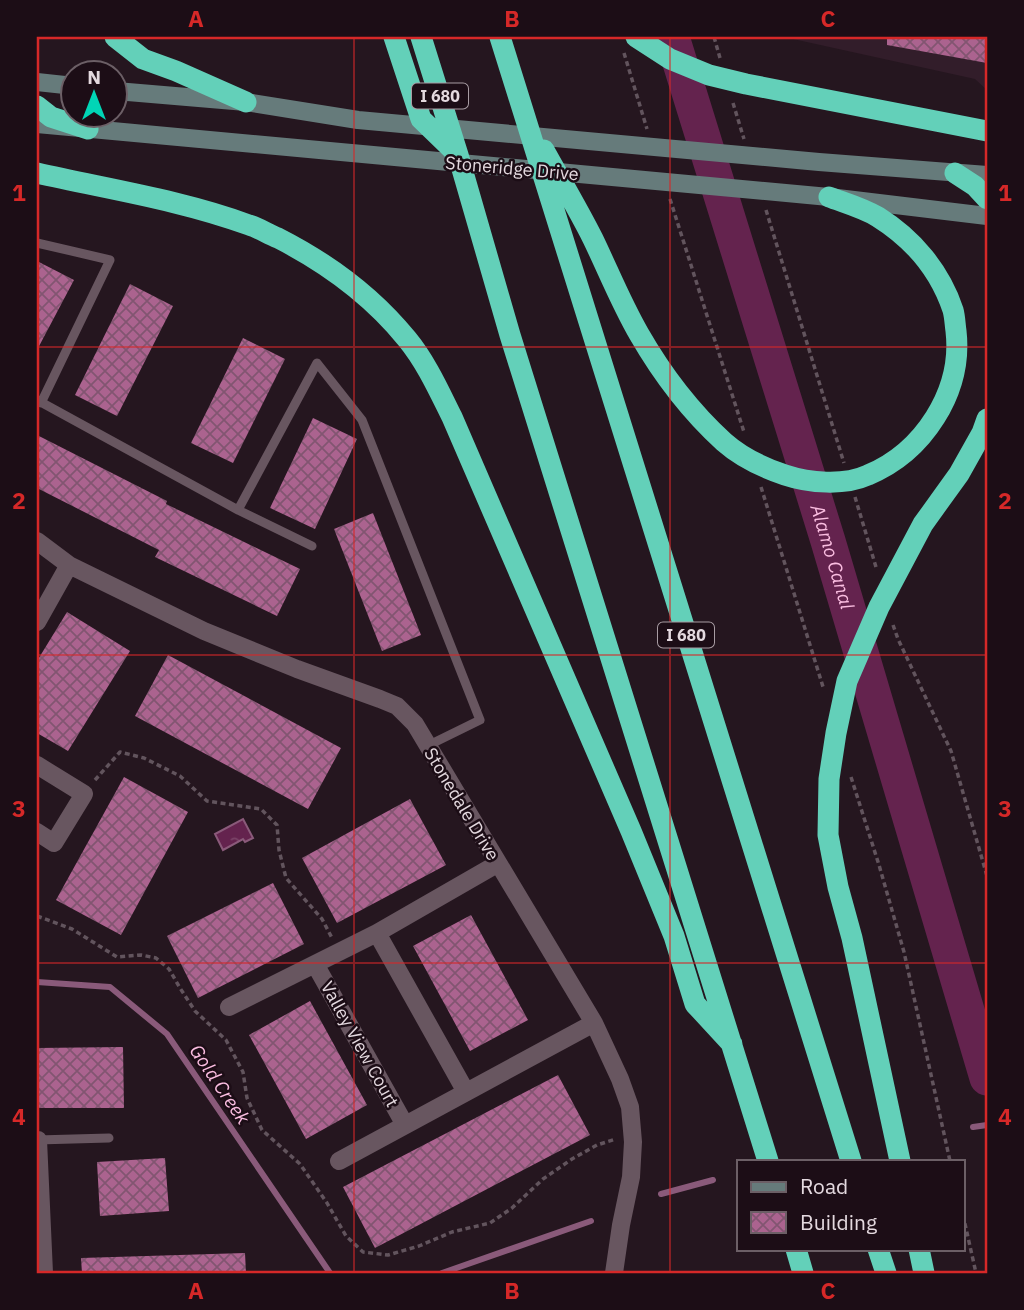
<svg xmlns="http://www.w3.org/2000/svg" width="1024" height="1310" font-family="'IBM Plex Sans',sans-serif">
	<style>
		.built { fill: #321d2a }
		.water { fill: url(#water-ripples); stroke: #8a5a7a; stroke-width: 2 }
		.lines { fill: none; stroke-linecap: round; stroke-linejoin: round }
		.stream { stroke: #8a5a7a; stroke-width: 6 }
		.river { stroke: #64234e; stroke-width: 35 }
		.building { fill: url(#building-cross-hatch) }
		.path { stroke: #62545d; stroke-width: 3.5; stroke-dasharray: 5 3.5; stroke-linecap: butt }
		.service { stroke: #685660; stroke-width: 9 }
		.minor { stroke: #685660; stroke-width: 18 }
		.secondary { stroke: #667b7b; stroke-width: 18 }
		.motorway { stroke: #63d0b9; stroke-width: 21 }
		.grid { fill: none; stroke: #d62828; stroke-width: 2; stroke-opacity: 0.55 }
		.labels { text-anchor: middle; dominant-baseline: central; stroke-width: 5; stroke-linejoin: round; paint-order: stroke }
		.shield { fill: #1c0d16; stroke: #a89ca3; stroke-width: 2 }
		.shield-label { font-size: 16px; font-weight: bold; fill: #e4d9df }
		.street-label { font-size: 18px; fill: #e4d9df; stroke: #1c0d16 }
		.water-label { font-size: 19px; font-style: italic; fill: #fabde0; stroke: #1c0d16 }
		.neatline { fill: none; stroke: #d62828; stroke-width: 2.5 }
		.grid-label { font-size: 23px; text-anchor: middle; font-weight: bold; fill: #d62828 }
	</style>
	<defs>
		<pattern id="water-ripples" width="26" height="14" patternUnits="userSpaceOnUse" patternTransform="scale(1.75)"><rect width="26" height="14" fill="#64234e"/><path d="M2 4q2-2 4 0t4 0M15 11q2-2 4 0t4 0" fill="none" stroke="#7a4267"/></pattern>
		<pattern id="building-cross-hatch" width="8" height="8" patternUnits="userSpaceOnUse" patternTransform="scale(1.75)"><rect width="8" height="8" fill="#ab638f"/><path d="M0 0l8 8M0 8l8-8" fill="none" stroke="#825571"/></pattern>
	</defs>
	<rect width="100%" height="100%" fill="#25161f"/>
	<path class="built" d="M784,37H987V90L975,79Z"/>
	<path class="water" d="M243,819L253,838L245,842L243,839L223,850L215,834Z"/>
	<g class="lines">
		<path class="stream" d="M37,982L110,987L167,1034L330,1273
			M973,1127L987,1125
			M661,1194L713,1180
			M442,1273L591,1221"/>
		<path class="river" id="s1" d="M672,37L828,541L987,1078"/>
	</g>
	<path class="building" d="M887,37H987V63L887,45Z
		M37,261L74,280L37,350Z
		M130,284L173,306L117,416L75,395Z
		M243,338L285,359L233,463L191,443Z
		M313,418L357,439L315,529L270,508Z
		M37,435L167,501L166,504L300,569L277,616L155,557L159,550L37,488Z
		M373,513L421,635L382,651L334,529Z
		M67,612L130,651L68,751L37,733V661Z
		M168,655L341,748L308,809L135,716Z
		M124,777L188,812L121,935L56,900Z
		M410,799L446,865L337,923L302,858Z
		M273,883L304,944L198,998L167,936Z
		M471,915L528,1020L470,1051L413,946Z
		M310,1001L367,1105L306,1139L249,1035Z
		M123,1047L124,1108H37V1048Z
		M558,1075L590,1135L375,1248L343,1187Z
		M165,1158L169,1211L100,1216L97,1162Z
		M245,1253L246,1273H82L81,1258Z"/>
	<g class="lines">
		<path class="path" d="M714,37L720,58
			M624,53L647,129
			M733,103L744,139
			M670,199L744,432
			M766,210L844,463
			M761,487L824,690
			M855,497L876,567
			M893,625L898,639L951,751L987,876
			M851,777L879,865L904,952L950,1161
			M95,780L120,752L144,758L180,776L207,801L261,809L277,825L279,850L286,878L322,919L332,938
			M37,916L72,929L117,957L141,955L156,958L169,969L180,988L195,1011L226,1040L243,1072L247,1098L262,1130L300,1164L327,1203L346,1236L363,1252L388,1255L419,1246L452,1232L490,1223L512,1208L543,1179L572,1159L597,1145L616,1139
			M963,1215L976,1273"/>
		<path class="service" d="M37,243L110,260L41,403
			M37,400L238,510L312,546
			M238,510L317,363L362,420L480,720L427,746
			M37,1140L109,1138"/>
		<path class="minor" d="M37,541L69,565L204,631L297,669L380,699L397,706L415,724L594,1023L620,1079L630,1107L633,1142L631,1177L621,1225L614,1273
			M37,622L69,565
			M37,765L84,794L54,843L37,832
			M377,933L466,1092
			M315,964L405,1125
			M229,1007L377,933L497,864
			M38,1140L44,1273
			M339,1161L594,1023"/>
		<path class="secondary" d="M37,82L74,86
			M116,91L246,102L358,120L819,162L987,175
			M37,124L829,197L987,216"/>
		<path class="motorway" d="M115,37L143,59L176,71L246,102
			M394,37L421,119L454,151
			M421,37L458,155L510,335L768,1161
			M500,37L851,1161
			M636,37L670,59L709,75L746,84L987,131
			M37,106L51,117L88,129
			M544,150C560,179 578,209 593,239C608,270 621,303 639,334C662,374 690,411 724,442C741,457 764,468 785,475C809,483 844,486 868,475C923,452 963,392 956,331C955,325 955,317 953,310C940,271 913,239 878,217C863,208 845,203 829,197
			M37,173C107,189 181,200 249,225C259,228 268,234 278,238C327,263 372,296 407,339C426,362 439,391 452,417L631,831L674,936L695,1004L732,1044
			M955,173L975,186L987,199
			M900,1161L852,938L838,887L828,835L829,779L836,733L847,681L879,607L923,524L959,474L982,433L987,419
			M796,1249L803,1273
			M878,1249L886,1273
			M919,1249L924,1273"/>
	</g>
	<path class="grid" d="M354,37V1273M670,37V1273M37,347H987M37,655H987M37,963H987"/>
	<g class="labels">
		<g class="shield">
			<rect x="412" y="83.5" width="56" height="25" rx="5"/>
			<rect x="658" y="622.5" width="56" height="25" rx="5"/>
		</g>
		<g class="shield-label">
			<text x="440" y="96">I 680</text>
			<text x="686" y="635">I 680</text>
		</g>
		<g class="street-label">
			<text transform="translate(512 168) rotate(5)">Stoneridge Drive</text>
			<text transform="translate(462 804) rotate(59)">Stonedale Drive</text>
			<text transform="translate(360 1044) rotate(61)">Valley View Court</text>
		</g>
		<g class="water-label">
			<text stroke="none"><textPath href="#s1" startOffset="544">Alamo Canal</textPath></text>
			<text transform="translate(220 1084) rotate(56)">Gold Creek</text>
		</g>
	</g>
	<rect width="1024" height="1310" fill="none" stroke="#1c0d16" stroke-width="77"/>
	<rect x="737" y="1160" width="228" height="91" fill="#1c0d16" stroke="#6c5f66" stroke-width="2"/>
	<rect x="751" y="1182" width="35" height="10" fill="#667b7b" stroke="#6c5f66" stroke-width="2"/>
	<text x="800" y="1194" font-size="21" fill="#e4d9df">Road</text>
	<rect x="751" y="1212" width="35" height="21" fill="url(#building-cross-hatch)" stroke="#6c5f66" stroke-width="2"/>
	<text x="800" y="1230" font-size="21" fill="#e4d9df">Building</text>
	<g transform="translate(94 94)"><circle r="33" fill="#1c0d16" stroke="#6c5f66" stroke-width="2"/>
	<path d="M0-5L12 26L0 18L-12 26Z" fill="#01d5b6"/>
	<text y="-10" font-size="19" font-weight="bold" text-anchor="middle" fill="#e4d9df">N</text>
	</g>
	<rect x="38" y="38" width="948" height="1234" class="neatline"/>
	<g class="grid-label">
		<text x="196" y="27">A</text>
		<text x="512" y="27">B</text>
		<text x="828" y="27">C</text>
		<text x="19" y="201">1</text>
		<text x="1005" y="201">1</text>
		<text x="19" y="509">2</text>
		<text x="1005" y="509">2</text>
		<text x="19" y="817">3</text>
		<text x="1005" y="817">3</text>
		<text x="19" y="1125">4</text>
		<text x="1005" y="1125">4</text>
		<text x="196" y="1299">A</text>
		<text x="512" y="1299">B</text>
		<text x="828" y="1299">C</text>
	</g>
</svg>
